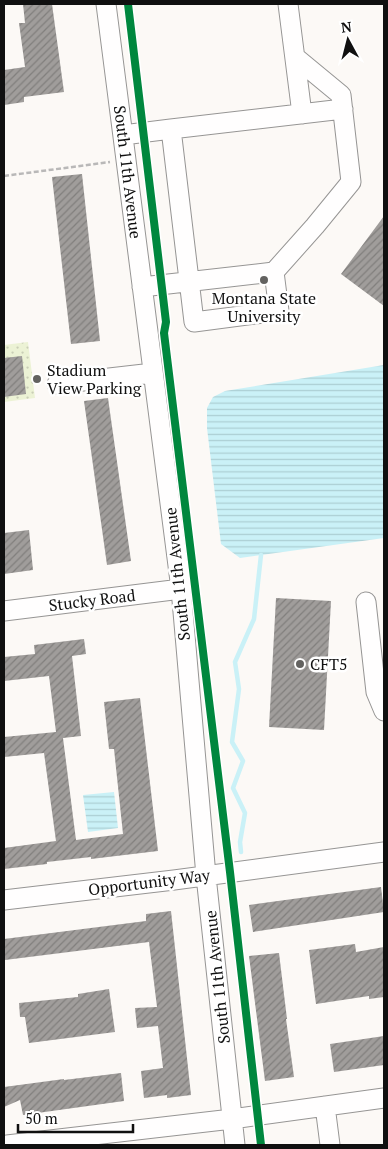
<svg xmlns="http://www.w3.org/2000/svg" width="388" height="1149" font-family="'PT Serif',serif">
	<style>
		.park { fill: url(#park-dots) }
		.water { fill: url(#water-rules) }
		.lines { fill: none; stroke-linecap: round; stroke-linejoin: round }
		.stream { stroke: #caf1f7; stroke-width: 4.5 }
		.building { fill: url(#building-hatch) }
		.minor-casing { stroke: #969594; stroke-width: 21 }
		.path { stroke: #b9b8b8; stroke-width: 2.5; stroke-dasharray: 5 2.5; stroke-linecap: butt }
		.minor { stroke: #fffefe; stroke-width: 19 }
		.cycleway-casing { stroke: #fff; stroke-width: 11 }
		.cycleway { stroke: #00873e; stroke-width: 8 }
		.poi-dot { fill: #636260; stroke: #fff; stroke-width: 2 }
		.labels { text-anchor: middle; dominant-baseline: central; stroke-width: 5; stroke-linejoin: round; paint-order: stroke }
		.street-label { font-size: 16px; fill: #101010; stroke: #fff }
		.poi-label { font-size: 16px; fill: #101010; stroke: #fff; text-anchor: start }
	</style>
	<defs>
		<pattern id="park-dots" width="8" height="8" patternUnits="userSpaceOnUse" patternTransform="scale(1.25)"><rect width="8" height="8" fill="#ecf2d5"/><path d="M2 2h.1M6 6h.1" fill="none" stroke="#c9ceb6" stroke-width="1.8" stroke-linecap="round"/></pattern>
		<pattern id="water-rules" width="6" height="5" patternUnits="userSpaceOnUse" patternTransform="scale(1.25)"><rect width="6" height="5" fill="#caf1f7"/><path d="M0 2.5h6" fill="none" stroke="#acced3"/></pattern>
		<pattern id="building-hatch" width="6" height="6" patternUnits="userSpaceOnUse" patternTransform="scale(1.25)"><rect width="6" height="6" fill="#a09d9b"/><path d="M-1 1l2-2M0 6l6-6M5 7l2-2" fill="none" stroke="#817f7d"/></pattern>
	</defs>
	<rect width="100%" height="100%" fill="#fcf9f6"/>
	<path class="park" d="M28,342L35,398L4,402V345Z"/>
	<path class="water" d="M384,365V538L240,558L221,544L207,428V408L213,397L225,391Z
		M114,792L118,828L88,832L83,795Z"/>
	<g class="lines">
		<path class="stream" d="M241,852L240,842L245,813L233,788L243,761L232,742L239,689L235,662L254,619L261,555"/>
	</g>
	<path class="building" d="M23,4H52L64,92L24,97V102L4,105V70L25,67L19,23H25Z
		M82,174L100,341L71,344L52,177Z
		M384,216V306L341,274Z
		M22,356L26,394L4,397V358Z
		M108,398L131,561L107,565L84,401Z
		M29,530L33,570L4,574V533Z
		M276,598L331,601L324,730L269,727Z
		M84,639L86,654L72,656L81,736L63,738L76,840L123,834L114,749H109L104,702L140,698L158,851L91,859V857L47,862V864L4,869V848L56,841L44,753L4,757V737L56,732L49,676L4,681V657L35,654L34,645Z
		M381,887L384,912L253,932L249,905Z
		M171,911L191,1095L167,1098V1095L144,1098L141,1071L163,1068L158,1026L137,1028L135,1008L157,1007L149,942L5,960L4,939L146,921V914Z
		M355,944L356,952L384,947V997L369,999V996L316,1004L309,950Z
		M279,953L287,1019H286L294,1077L265,1081L249,956Z
		M109,989L115,1032L29,1043L25,1017H20L19,1003L78,997V994Z
		M384,1036V1065L334,1072L330,1044Z
		M121,1073L124,1101L23,1115L20,1100L4,1107V1087L64,1079V1080Z"/>
	<g class="lines">
		<defs>
			<path id="minor" d="M106,4L181,589L206,876L235,1145
				M288,4L302,114
				M123,135L171,129
				M274,272L279,311L194,322L171,129L343,109
				M142,287L274,272L315,226L351,182L341,95L295,57
				M57,384L153,373
				M366,602L376,692L384,711
				M4,611L181,589
				M4,900L174,880L384,852
				M325,1106L330,1145
				M7,1145L232,1119L384,1098"/>
		</defs>
		<use href="#minor" class="minor-casing"/>
		<path class="path" d="M4,176L110,162"/>
		<use href="#minor" class="minor"/>
		<defs>
			<path id="cycleway" d="M128,4L166,322L164,333L230,872L261,1145"/>
		</defs>
		<use href="#cycleway" class="cycleway-casing"/>
		<use href="#cycleway" class="cycleway"/>
	</g>
	<g class="poi-dot">
		<circle cx="264" cy="280" r="5"/>
		<circle cx="37" cy="379" r="5"/>
		<circle cx="300" cy="664" r="5"/>
	</g>
	<g class="labels">
		<g class="street-label">
			<text transform="translate(128 172) rotate(83)">South 11th Avenue</text>
			<text transform="translate(177 574) rotate(-96)">South 11th Avenue</text>
			<text transform="translate(92 600) rotate(-7)">Stucky Road</text>
			<text transform="translate(149 882) rotate(-7)">Opportunity Way</text>
			<text transform="translate(217 977) rotate(-96)">South 11th Avenue</text>
		</g>
		<g class="poi-label">
			<text x="264" y="298" text-anchor="middle">Montana State<tspan x="264" dy="18">University</tspan></text>
			<text x="47" y="370">Stadium<tspan x="47" dy="18">View Parking</tspan></text>
			<text x="310" y="664">CFT5</text>
		</g>
	</g>
	<rect width="388" height="1149" fill="none" stroke="#101010" stroke-width="10"/>
	<g transform="translate(348 40) rotate(353)" stroke="#ffffff" stroke-width="4" paint-order="stroke">
	<path d="M0-4L9 19L0 12L-9 19Z" fill="#101010"/>
	<text y="-8" font-size="14" font-weight="bold" text-anchor="middle" fill="#101010">N</text>
	</g>
	<path d="M18 1124v8h115v-8" fill="none" stroke="#101010" stroke-width="2.5"/>
	<text x="25" y="1124" font-size="15" fill="#101010" stroke="#ffffff" stroke-width="4" paint-order="stroke">50 m</text>
</svg>
